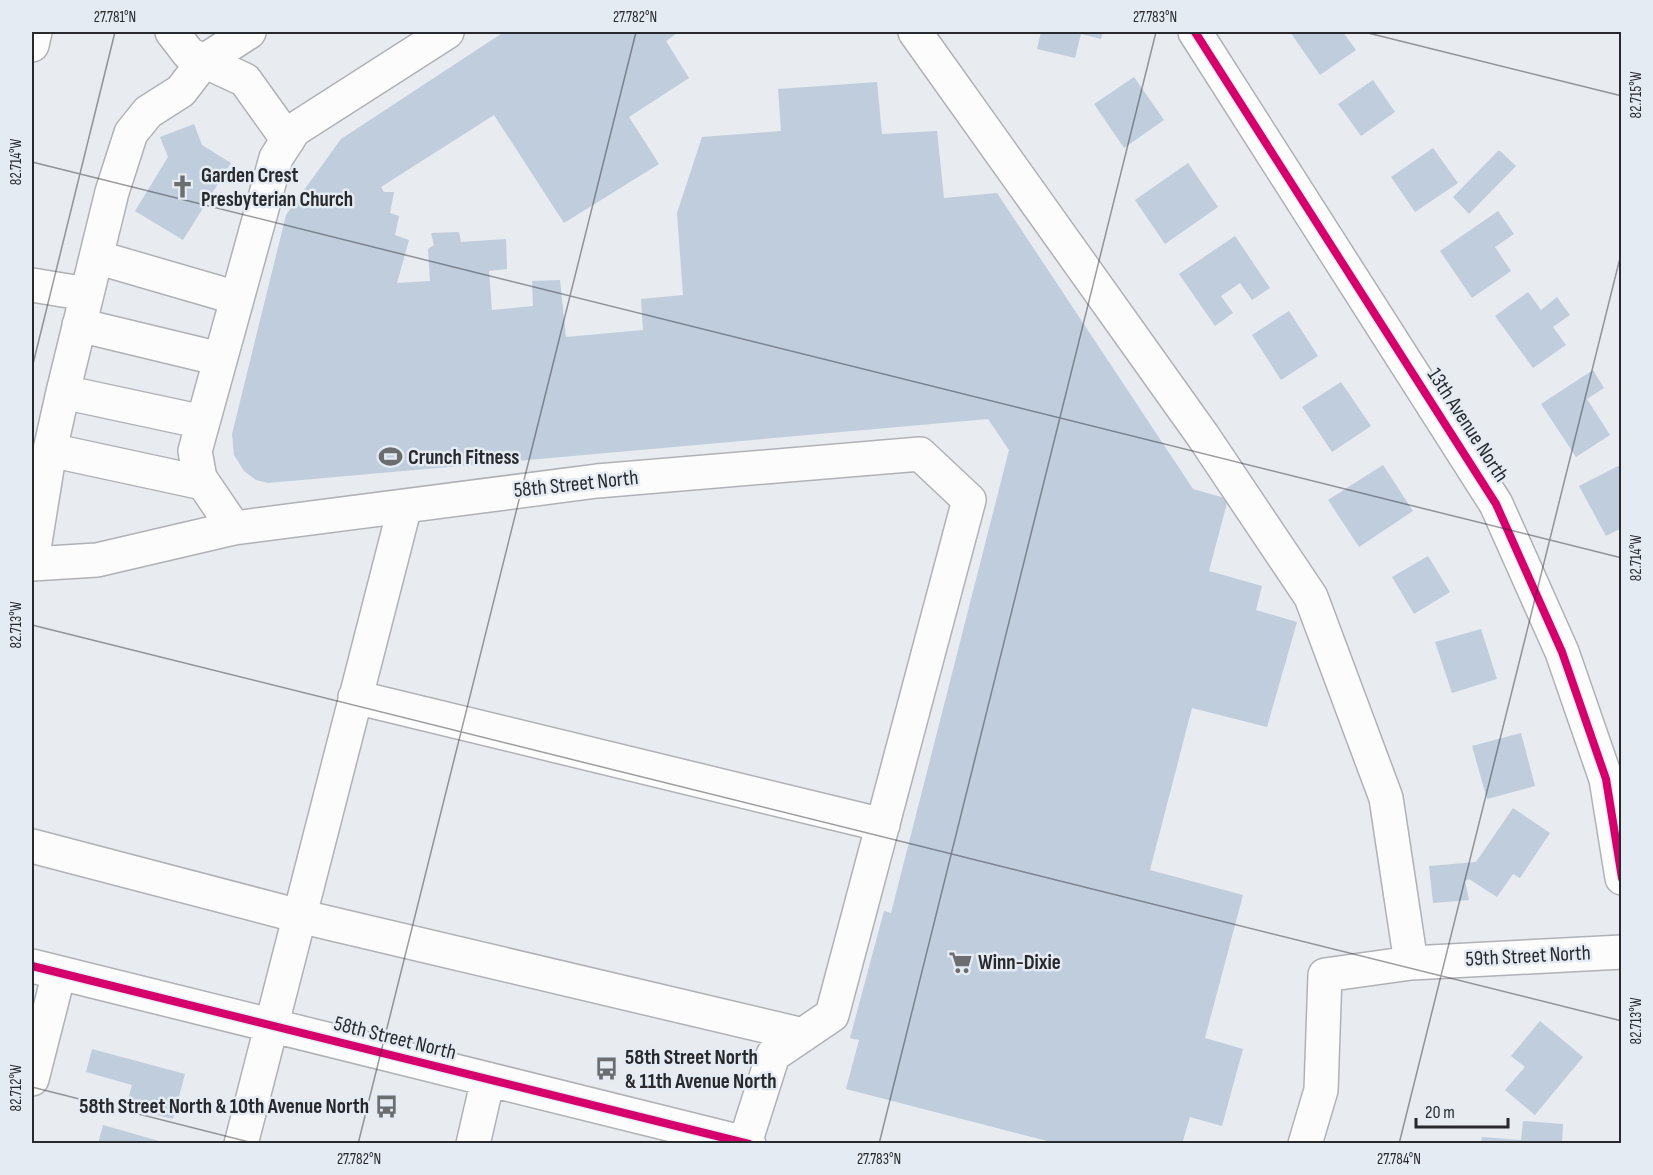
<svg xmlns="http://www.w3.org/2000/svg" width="1653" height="1175" font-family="'Sofia Sans Condensed',sans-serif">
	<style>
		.building { fill: #bfcddd }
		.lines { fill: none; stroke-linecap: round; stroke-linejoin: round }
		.minor-casing { stroke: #afb2b5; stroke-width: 36 }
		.minor { stroke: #fcfcfd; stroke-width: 33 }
		.cycleway-casing { stroke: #e4ebf3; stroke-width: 11 }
		.cycleway { stroke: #d6006c; stroke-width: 8 }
		.ticks { fill: none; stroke: #27292c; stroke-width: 1.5; stroke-opacity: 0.45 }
		.labels { text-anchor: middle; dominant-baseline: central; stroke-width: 5; stroke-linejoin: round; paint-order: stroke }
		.poi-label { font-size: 21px; font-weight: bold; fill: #27292c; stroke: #e4ebf3; text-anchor: start }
		.street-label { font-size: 21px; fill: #27292c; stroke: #e4ebf3 }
		.neatline { fill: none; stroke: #27292c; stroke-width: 2 }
		.ticks-label { font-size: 15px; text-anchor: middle; fill: #27292c }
	</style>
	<rect width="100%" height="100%" fill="#e8ebf0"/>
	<path class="building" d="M504,32H679L666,41L689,78L629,117L659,164L564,223L494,115L381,187L384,192H394L390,213L399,216L395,235L409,240L397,283L430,281L428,249L434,245L431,233L459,232L461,242L506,239L507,269L489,271L492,310L533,306L532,281L560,280L566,337L643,330L641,299L683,295L677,213L702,137L781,131L778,89L877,82L882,134L937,131L944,198L997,193L1193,489L1228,499L1209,571L1262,586L1256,610L1297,622L1267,727L1192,708L1150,870L1243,895L1205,1038L1243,1049L1222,1126L1190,1117L1182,1144H1059L846,1089L859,1040L850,1038L884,911L891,913L1009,450L988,419L268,483L256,480L244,471L234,455L232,434L286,215L341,139Z
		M1041,32H1103L1101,39L1081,34L1075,58L1037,49Z
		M1290,32H1343L1356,50L1320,75Z
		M1134,77L1164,120L1124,148L1094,104Z
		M1373,80L1395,112L1361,136L1338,104Z
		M194,124L202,145L231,163L183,240L135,211L168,157L160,137Z
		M1433,148L1458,183L1415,212L1391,177Z
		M1499,150L1516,166L1469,214L1453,197Z
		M1188,163L1218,207L1165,244L1135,200Z
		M1498,211L1514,234L1495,247L1511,271L1472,298L1440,251Z
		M1235,236L1270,288L1252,300L1240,283L1221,296L1233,313L1215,326L1179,274Z
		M1528,292L1541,310L1557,297L1570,315L1553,327L1566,345L1533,368L1495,316Z
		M1289,311L1318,356L1281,380L1252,335Z
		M1593,370L1604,388L1587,399L1610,435L1576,457L1541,404Z
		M1341,382L1371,426L1332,452L1302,407Z
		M1622,464V528L1606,536L1579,486Z
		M1383,465L1413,511L1359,547L1328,500Z
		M1428,556L1450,592L1414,614L1392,577Z
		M1481,629L1497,679L1452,693L1435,642Z
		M1521,733L1535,786L1487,799L1472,746Z
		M1513,808L1550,833L1520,878L1513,874L1497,897L1469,879L1465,881L1469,900L1433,903L1429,866L1476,862Z
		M1540,1021L1583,1057L1535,1115L1505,1090L1525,1067L1511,1056Z
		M92,1049L185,1074L173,1119L126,1107L132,1085L86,1072Z
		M1523,1121L1563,1124L1562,1144H1481L1482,1137L1521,1140Z
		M103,1125L166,1143V1144H98Z"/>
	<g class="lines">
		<defs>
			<path id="minor" d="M172,32L189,54L245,80L288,140
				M915,32L1203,436L1311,597L1386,798L1411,963
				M1195,32L1496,504L1562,652L1606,779L1622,878
				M32,45L35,32
				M96,257L237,298
				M32,285L87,294
				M79,325L220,359
				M63,392L203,422
				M50,450L203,483
				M234,528L200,478L195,451L276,158L294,130L447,32
				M32,561L50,450L63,392L112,192L131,133L148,112L181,91L204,61L249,32
				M32,564L97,560L234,528L597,481L920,454L969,500L832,1015L773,1055L745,1143
				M355,697L883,825
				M32,846L299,916L803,1035
				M32,966L749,1144
				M32,1079L59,973
				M241,1144L405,506
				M473,1144L488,1079
				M1305,1144L1321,1090L1325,975L1411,963L1622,952"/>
		</defs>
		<use href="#minor" class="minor-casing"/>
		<use href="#minor" class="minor"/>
		<defs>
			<path id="cycleway" d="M1195,32L1496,504L1562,652L1606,779L1622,878
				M32,966L749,1144"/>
		</defs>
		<use href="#cycleway" class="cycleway-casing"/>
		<use href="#cycleway" class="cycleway"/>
	</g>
	<path class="ticks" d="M1364,32L1622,96M32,162L1622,558M32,368L115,32M32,625L1622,1021M32,1087L257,1144M358,1144L636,32M879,1144L1156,32M1399,1144L1622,250"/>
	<defs>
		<symbol id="church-bare" viewBox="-9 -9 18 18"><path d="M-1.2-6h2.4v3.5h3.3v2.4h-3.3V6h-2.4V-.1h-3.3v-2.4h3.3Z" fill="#6b6d71" stroke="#e4ebf3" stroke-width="2.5" paint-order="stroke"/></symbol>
		<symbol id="stadium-bare" viewBox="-9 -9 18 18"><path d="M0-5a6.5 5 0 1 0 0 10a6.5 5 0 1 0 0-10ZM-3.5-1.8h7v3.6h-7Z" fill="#6b6d71" stroke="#e4ebf3" stroke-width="2.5" paint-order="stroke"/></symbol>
		<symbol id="supermarket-bare" viewBox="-9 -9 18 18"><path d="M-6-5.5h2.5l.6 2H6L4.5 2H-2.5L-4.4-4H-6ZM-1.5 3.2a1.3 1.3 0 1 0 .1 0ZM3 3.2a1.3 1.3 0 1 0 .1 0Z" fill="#6b6d71" stroke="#e4ebf3" stroke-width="2.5" paint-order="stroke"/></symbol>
		<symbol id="bus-bare" viewBox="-9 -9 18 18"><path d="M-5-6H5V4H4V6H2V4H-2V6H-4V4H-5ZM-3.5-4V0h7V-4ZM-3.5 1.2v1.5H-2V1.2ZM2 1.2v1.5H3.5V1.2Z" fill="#6b6d71" stroke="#e4ebf3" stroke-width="2.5" paint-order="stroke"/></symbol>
	</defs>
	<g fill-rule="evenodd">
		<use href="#church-bare" x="166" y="170" width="33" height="33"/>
		<use href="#stadium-bare" x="374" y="440" width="33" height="33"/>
		<use href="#supermarket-bare" x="944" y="946" width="33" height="33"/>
		<use href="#bus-bare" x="590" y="1052" width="33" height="33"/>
		<use href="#bus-bare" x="370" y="1090" width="33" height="33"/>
	</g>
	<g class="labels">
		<g class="poi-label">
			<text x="201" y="175">Garden Crest<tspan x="201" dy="24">Presbyterian Church</tspan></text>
			<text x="408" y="457">Crunch Fitness</text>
			<text x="978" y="962">Winn-Dixie</text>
			<text x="625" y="1057">58th Street North<tspan x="625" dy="24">&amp; 11th Avenue North</tspan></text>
			<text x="369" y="1106" text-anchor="end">58th Street North &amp; 10th Avenue North</text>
		</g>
		<g class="street-label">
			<text transform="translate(1468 425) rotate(57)">13th Avenue North</text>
			<text transform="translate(576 484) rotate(-6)">58th Street North</text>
			<text transform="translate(1528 956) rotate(-3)">59th Street North</text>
			<text transform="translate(395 1038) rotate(14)">58th Street North</text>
		</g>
	</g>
	<rect width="1653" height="1175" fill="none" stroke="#e4ebf3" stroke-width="66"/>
	<path d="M1416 1118v9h92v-9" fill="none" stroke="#27292c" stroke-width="3"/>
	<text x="1425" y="1118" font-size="18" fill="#27292c" stroke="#e4ebf3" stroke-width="4.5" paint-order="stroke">20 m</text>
	<rect x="33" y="33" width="1587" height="1109" class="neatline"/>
	<g class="ticks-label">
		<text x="115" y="22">27.781°N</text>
		<text x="635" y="22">27.782°N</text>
		<text x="1155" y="22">27.783°N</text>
		<text transform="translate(1636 95) rotate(-90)" y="5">82.715°W</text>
		<text transform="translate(16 162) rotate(-90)" y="5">82.714°W</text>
		<text transform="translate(1636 558) rotate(-90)" y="5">82.714°W</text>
		<text transform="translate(16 625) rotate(-90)" y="5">82.713°W</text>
		<text transform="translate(1636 1021) rotate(-90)" y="5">82.713°W</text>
		<text transform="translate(16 1088) rotate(-90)" y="5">82.712°W</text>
		<text x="359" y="1164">27.782°N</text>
		<text x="879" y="1164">27.783°N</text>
		<text x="1399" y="1164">27.784°N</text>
	</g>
</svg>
